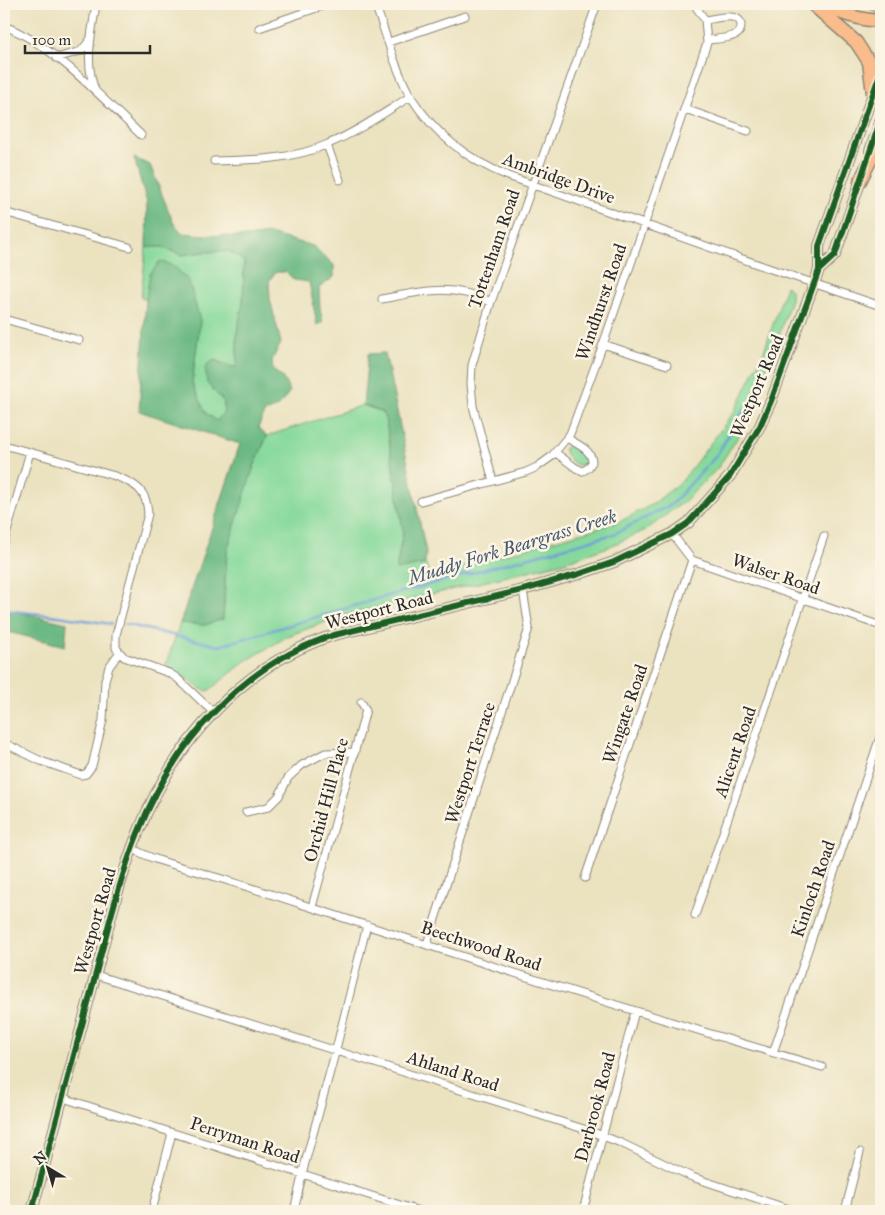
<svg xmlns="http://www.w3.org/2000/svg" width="885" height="1215" font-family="'IM FELL Great Primer',serif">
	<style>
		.green { fill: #86d99b; stroke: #588263 }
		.forest { fill: #6cb983; stroke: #4c7257 }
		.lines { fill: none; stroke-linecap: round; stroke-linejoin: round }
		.stream { stroke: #6d9ed7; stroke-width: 2.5 }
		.street-casing { stroke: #8b8676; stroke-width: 9 }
		.secondary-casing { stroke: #8b8676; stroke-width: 12 }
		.highway-casing { stroke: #8b8676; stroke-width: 15 }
		.street { stroke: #fff; stroke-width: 7 }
		.secondary { stroke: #fde4d1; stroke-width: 10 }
		.highway { stroke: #fabc8b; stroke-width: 12 }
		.cycleway-casing { stroke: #fcf5e5; stroke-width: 9 }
		.cycleway { stroke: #1b5e20; stroke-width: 6 }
		.labels { text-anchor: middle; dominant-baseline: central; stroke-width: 5; stroke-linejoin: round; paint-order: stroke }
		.street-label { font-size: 18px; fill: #2b2b2b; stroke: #fcf5e5 }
		.water-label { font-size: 19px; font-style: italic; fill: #455970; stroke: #fcf5e5 }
	</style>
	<rect width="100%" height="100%" fill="#fcf5e5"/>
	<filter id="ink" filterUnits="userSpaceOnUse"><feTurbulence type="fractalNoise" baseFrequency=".02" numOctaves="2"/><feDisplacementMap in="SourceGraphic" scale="10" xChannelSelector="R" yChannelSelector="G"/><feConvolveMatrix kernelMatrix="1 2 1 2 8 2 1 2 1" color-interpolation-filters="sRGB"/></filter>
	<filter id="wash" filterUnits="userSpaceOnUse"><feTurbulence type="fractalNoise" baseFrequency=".0096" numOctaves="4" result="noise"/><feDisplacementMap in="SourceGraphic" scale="20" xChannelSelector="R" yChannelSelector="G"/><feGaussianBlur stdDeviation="1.12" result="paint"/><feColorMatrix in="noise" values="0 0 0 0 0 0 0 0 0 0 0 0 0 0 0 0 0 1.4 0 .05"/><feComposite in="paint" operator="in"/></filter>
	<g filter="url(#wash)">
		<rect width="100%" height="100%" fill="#ebe2c0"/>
		<path class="green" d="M146,247H162L182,255L203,252L229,251L244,261L243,303L237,332V367H232L214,360L207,383L224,401V411L217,421L206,414L192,383L200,321L150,274L146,299L141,298Z
			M786,286L791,290V299L765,377L743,429L717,469L686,500L646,530L608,547L565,562L339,617L288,636L246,661L208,691L201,689L183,676L165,667L180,623L205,625L223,619L227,551L240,505L253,469L267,436L363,405L382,412L386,421L403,531L396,570L425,564L431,575L619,522L653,504L682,481L735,411L764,351Z
			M570,445L587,455L589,462C581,472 565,459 564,449Z"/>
		<path class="forest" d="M134,158L150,165L173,222L182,233L206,235L245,237L269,234L313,246L334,265V277L319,288L320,310L323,322L317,325L309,282L294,280L286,272H276L269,281L270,299L281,343L272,360L273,370L282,377L290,391L279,406L264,413L258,428L267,436L253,469L227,551L223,619L205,625L180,623L240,444L139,411L146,299L150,274L160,261L174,266L189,281L200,321L192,383L206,413L217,421L224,411V402L207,383L205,366L214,360L232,367H237V332L243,303L244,261L229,251L203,252L182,255L162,247H146L147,203Z
			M385,353L426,552L425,564L396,570L403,531L386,421L382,412L363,405L368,354Z
			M4,609L67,623L65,646L4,631Z"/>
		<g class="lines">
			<path class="stream" d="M4,610L58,616L111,624
				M125,624L219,646L394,594L614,534L672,504L716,456L744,410"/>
		</g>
	</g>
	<g filter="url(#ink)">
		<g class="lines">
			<defs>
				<path id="street" d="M375,4C386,34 395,69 411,97C434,133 468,160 508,176L771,269L881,306
					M705,20C714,19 740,11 741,25C741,30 739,34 735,35C727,39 716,39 707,40
					M4,26C53,44 103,99 141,135
					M259,28L328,4
					M389,42L465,16
					M56,58L81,51L90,40
					M95,90C84,62 92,32 96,4
					M685,109L748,131
					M327,145L340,180
					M214,161C252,160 292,160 328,144C357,132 384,113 411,96
					M4,212L129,247
					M382,299C424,291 450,283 491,302
					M4,319L79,340
					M603,344L667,365
					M4,445L115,476C136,484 147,490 148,514L116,635V648L124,657L169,673L177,678L214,713
					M556,453L576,468L583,471L588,468L592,462C592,450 577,444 567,438
					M493,481L473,406L471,384L472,365L491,302L597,4
					M421,501L526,472L537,467L551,457L570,434L606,336L707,43L705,20L694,4
					M672,534L692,560L881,626
					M4,542L30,452
					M4,743L41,761L81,775L86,774L92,766L103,720L105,680L109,667L119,653
					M246,812L268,807L279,796L288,778L302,765L325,753L355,752
					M132,848C151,860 178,866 199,872C235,883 272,894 307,906C478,962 650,1017 822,1067
					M585,878L692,560
					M312,907L366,710L361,702
					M695,915L824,536
					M427,944L529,628L523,590
					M96,975L590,1131L621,1143L692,1177L795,1211
					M773,1053L881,734
					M63,1098L419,1211
					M152,1211L172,1133
					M294,1211L305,1163L334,1057L367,925
					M583,1211L635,1011
					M845,1211L860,1152"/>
				<path id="secondary" d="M870,151L881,119
					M819,270L835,255L863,174
					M32,1211C52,1137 72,1063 92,988C106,936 118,883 138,833C173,744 242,664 334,635L523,590L579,574L614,562L672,534L688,523L730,476L760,426L771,401L819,270V246L881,71"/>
				<path id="highway" d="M812,4L856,42L869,62L873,93
					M820,4C840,13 858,20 881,21
					M875,4L881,8
					M860,181L881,139"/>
			</defs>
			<use href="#street" class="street-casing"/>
			<use href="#secondary" class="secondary-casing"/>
			<use href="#highway" class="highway-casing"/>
			<use href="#street" class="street"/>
			<use href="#secondary" class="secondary"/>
			<use href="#highway" class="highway"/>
			<defs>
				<path id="cycleway" d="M819,270L835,255L881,119
					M32,1211C52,1137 72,1063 92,988C106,936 118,883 138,833C173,744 242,664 334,635L523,590L579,574L614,562L672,534L688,523L730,476L760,426L771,401L819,270V246L881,71"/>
			</defs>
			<use href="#cycleway" class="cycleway-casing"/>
			<use href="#cycleway" class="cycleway"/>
		</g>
	</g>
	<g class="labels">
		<g class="street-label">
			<text transform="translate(559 178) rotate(20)">Ambridge Drive</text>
			<text transform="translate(494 249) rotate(-71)">Tottenham Road</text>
			<text transform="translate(601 302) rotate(-71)">Windhurst Road</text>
			<text transform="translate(757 386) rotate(-67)">Westport Road</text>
			<text transform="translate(776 574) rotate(19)">Walser Road</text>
			<text transform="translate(379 610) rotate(-14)">Westport Road</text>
			<text transform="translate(625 714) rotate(-71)">Wingate Road</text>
			<text transform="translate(735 752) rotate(-71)">Alicent Road</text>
			<text transform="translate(470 763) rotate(-72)">Westport Terrace</text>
			<text transform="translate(326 800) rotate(-75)">Orchid Hill Place</text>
			<text transform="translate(813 889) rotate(-71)">Kinloch Road</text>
			<text transform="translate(95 921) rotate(-74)">Westport Road</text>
			<text transform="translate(481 946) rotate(18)">Beechwood Road</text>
			<text transform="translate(453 1071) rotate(18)">Ahland Road</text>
			<text transform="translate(595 1107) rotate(-75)">Darbrook Road</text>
			<text transform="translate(245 1140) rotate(18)">Perryman Road</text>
		</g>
		<g class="water-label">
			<text transform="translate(512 547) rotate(-17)">Muddy Fork Beargrass Creek</text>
		</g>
	</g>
	<rect width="885" height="1215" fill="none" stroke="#fcf5e5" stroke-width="20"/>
	<g transform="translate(48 1168) rotate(322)" stroke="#fcf5e5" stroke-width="4" paint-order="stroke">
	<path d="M0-4L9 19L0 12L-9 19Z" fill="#2b2b2b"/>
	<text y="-8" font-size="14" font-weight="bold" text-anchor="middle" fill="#2b2b2b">N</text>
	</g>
	<path d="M25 45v8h125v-8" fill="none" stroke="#2b2b2b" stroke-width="2.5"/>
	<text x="32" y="45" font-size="15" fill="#2b2b2b" stroke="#fcf5e5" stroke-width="4" paint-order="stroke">100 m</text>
</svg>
